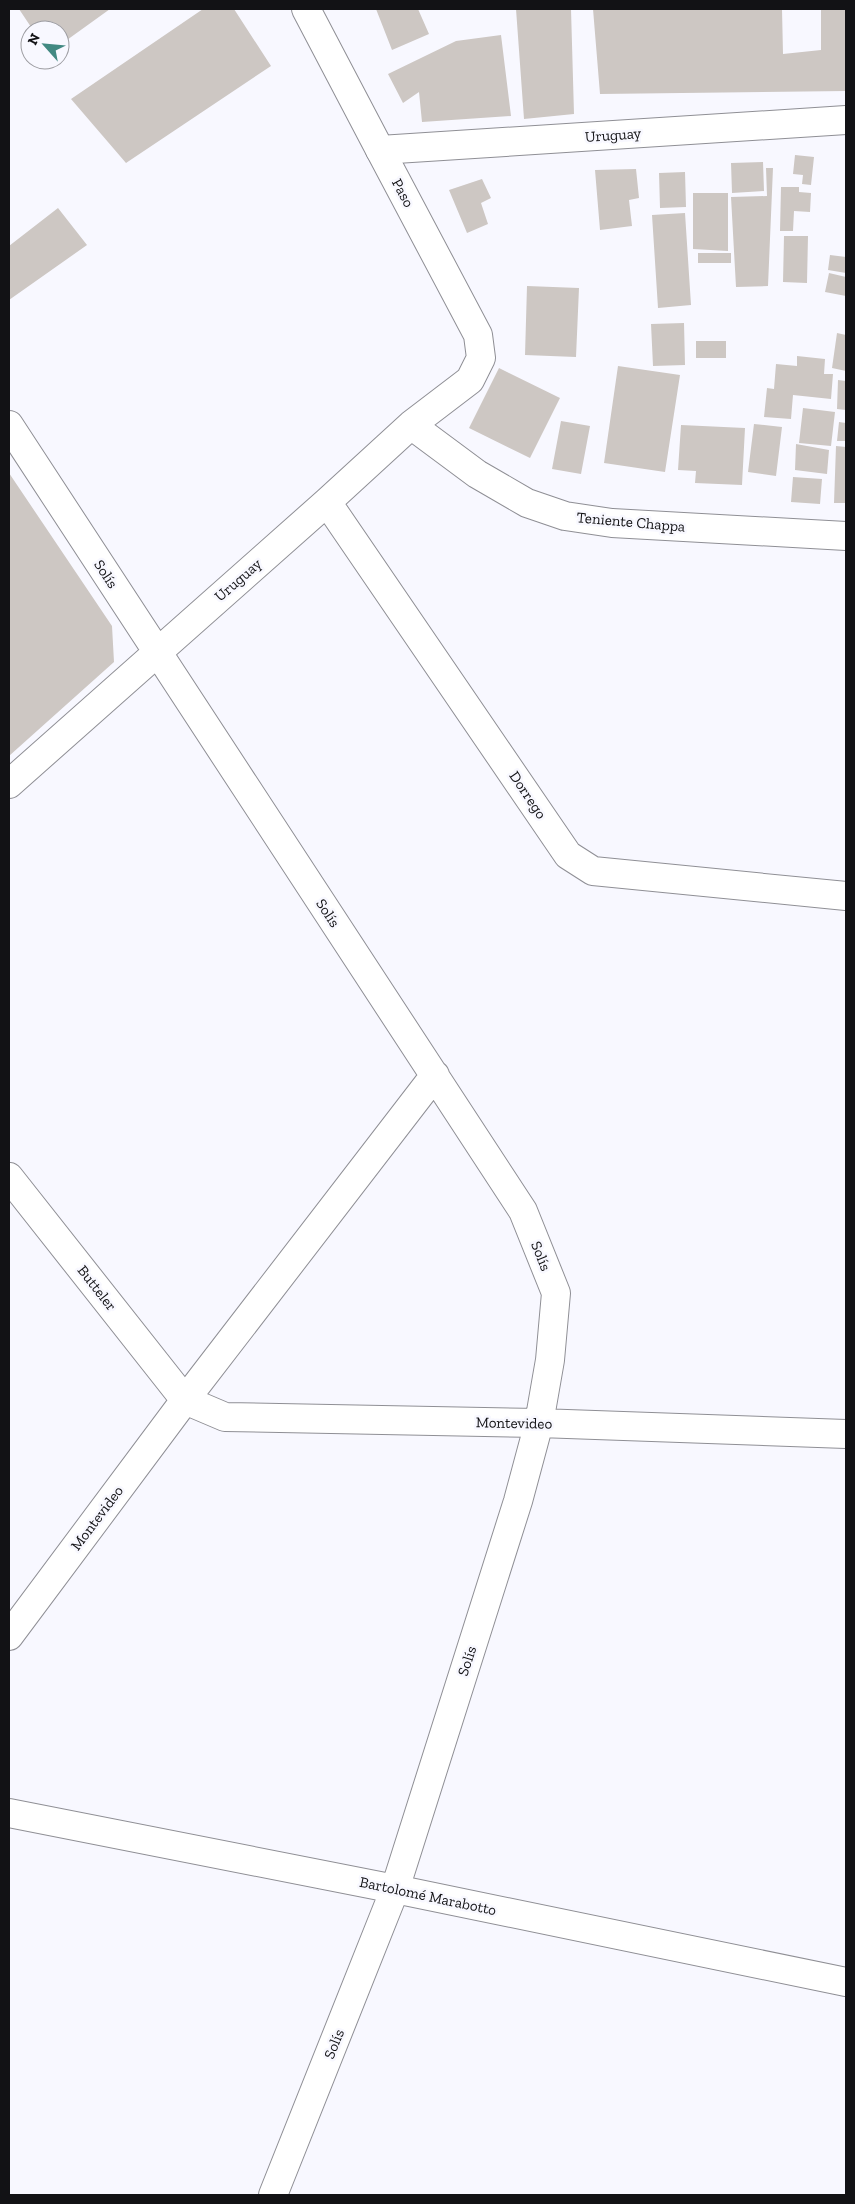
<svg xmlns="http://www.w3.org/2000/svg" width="855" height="2204" font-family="'Zilla Slab',serif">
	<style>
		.building { fill: #cdc7c3 }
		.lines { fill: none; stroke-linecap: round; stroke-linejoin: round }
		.minor-casing { stroke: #8f8f95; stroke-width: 30 }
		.tertiary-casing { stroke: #8f8f95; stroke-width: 30 }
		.minor { stroke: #fff; stroke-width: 28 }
		.tertiary { stroke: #fff; stroke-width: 28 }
		.labels { text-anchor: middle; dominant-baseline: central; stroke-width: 5; stroke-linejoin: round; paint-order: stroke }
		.street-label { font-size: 15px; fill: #121215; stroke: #f8f8ff }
	</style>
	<rect width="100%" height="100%" fill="#f8f8ff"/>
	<path class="building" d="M19,9H110L60,45V30H33Z
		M203,9H234L271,66L126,163L71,99Z
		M376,9H418L429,34L392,50Z
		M516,9H571L574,114L524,119Z
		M593,9H782L783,54L821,50V9H846V91L600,94Z
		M501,35L511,116L422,122L419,92L403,103L388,74L456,41Z
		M795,155L814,157L811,185L802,184L803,175L793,174Z
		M763,162L764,191L732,193L731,163Z
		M766,168H773L768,286L736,287L731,197L767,196Z
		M636,169L639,198L629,200L632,226L600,230L595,170Z
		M685,172L686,207L660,208L659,173Z
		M482,179L491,198L481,203L488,224L467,233L449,190Z
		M781,187H799V192L811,193L810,212L794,211L793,231H780Z
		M693,193H728V251L693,249Z
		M58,208L87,245L9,300V246Z
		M685,213L691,305L658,308L652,215Z
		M784,236H808L807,283L783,282Z
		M698,253H731V263H698Z
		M830,255L846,257V273L828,270Z
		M829,273L846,277V296L825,292Z
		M527,286L579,288L576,357L525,355Z
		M684,323L685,365L653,366L651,324Z
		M837,333L846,335V371L832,368Z
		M696,341H726V358H696Z
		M797,356L825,359L824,374H833L831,399L793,395L791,419L764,417L767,388L774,389L776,364L797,366Z
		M618,366L680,375L665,472L604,463Z
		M499,368L560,398L530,458L469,428Z
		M838,380L846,381V410L837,409Z
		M803,408L835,412L831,446L799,443Z
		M561,421L590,426L581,474L552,469Z
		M839,422L846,423V441H837Z
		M754,424L782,427L776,476L748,472Z
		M681,425L745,428L742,485L695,483L696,471L678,470Z
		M796,444L829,450L827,474L795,470Z
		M836,446L846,447V503H834Z
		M9,473L112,626L114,662L9,756Z
		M793,477L822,479L820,504L791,502Z"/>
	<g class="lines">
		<defs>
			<path id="minor" d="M9,425L523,1211L556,1293L550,1360L539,1423L518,1501L395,1889L273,2195
				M411,425L477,474L527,503L565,516L612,523L846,536
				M327,502L568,855L593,871L846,896
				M9,784L327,502L411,425L470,380L481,358L478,335L380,150
				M9,1177L185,1400L225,1417L539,1423L846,1434
				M9,1636L185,1400L435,1075
				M9,1813L395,1889L846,1982"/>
			<path id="tertiary" d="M306,9L380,150L846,120"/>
		</defs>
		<use href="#minor" class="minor-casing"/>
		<use href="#tertiary" class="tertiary-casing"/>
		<use href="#minor" class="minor"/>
		<use href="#tertiary" class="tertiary"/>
	</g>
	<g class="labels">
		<g class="street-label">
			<text transform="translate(613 135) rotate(-4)">Uruguay</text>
			<text transform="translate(403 193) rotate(62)">Paso</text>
			<text transform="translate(631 522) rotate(5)">Teniente Chappa</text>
			<text transform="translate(106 574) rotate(57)">Solís</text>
			<text transform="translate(238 580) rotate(-41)">Uruguay</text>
			<text transform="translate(528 795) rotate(56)">Dorrego</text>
			<text transform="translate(328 913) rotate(57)">Solís</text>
			<text transform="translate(541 1256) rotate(68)">Solís</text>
			<text transform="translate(97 1288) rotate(52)">Butteler</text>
			<text transform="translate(514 1423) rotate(1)">Montevideo</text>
			<text transform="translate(97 1518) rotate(-53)">Montevideo</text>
			<text transform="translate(467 1661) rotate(-72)">Solís</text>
			<text transform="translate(428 1896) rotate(12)">Bartolomé Marabotto</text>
			<text transform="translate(334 2044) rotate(-68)">Solís</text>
		</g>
	</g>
	<rect width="855" height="2204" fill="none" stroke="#121215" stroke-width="20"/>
	<g transform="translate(45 45) rotate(297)"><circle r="24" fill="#f8f8ff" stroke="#9c9ca1"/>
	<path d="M0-4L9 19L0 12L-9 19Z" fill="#428982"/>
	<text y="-8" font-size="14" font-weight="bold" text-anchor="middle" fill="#121215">N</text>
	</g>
</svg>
